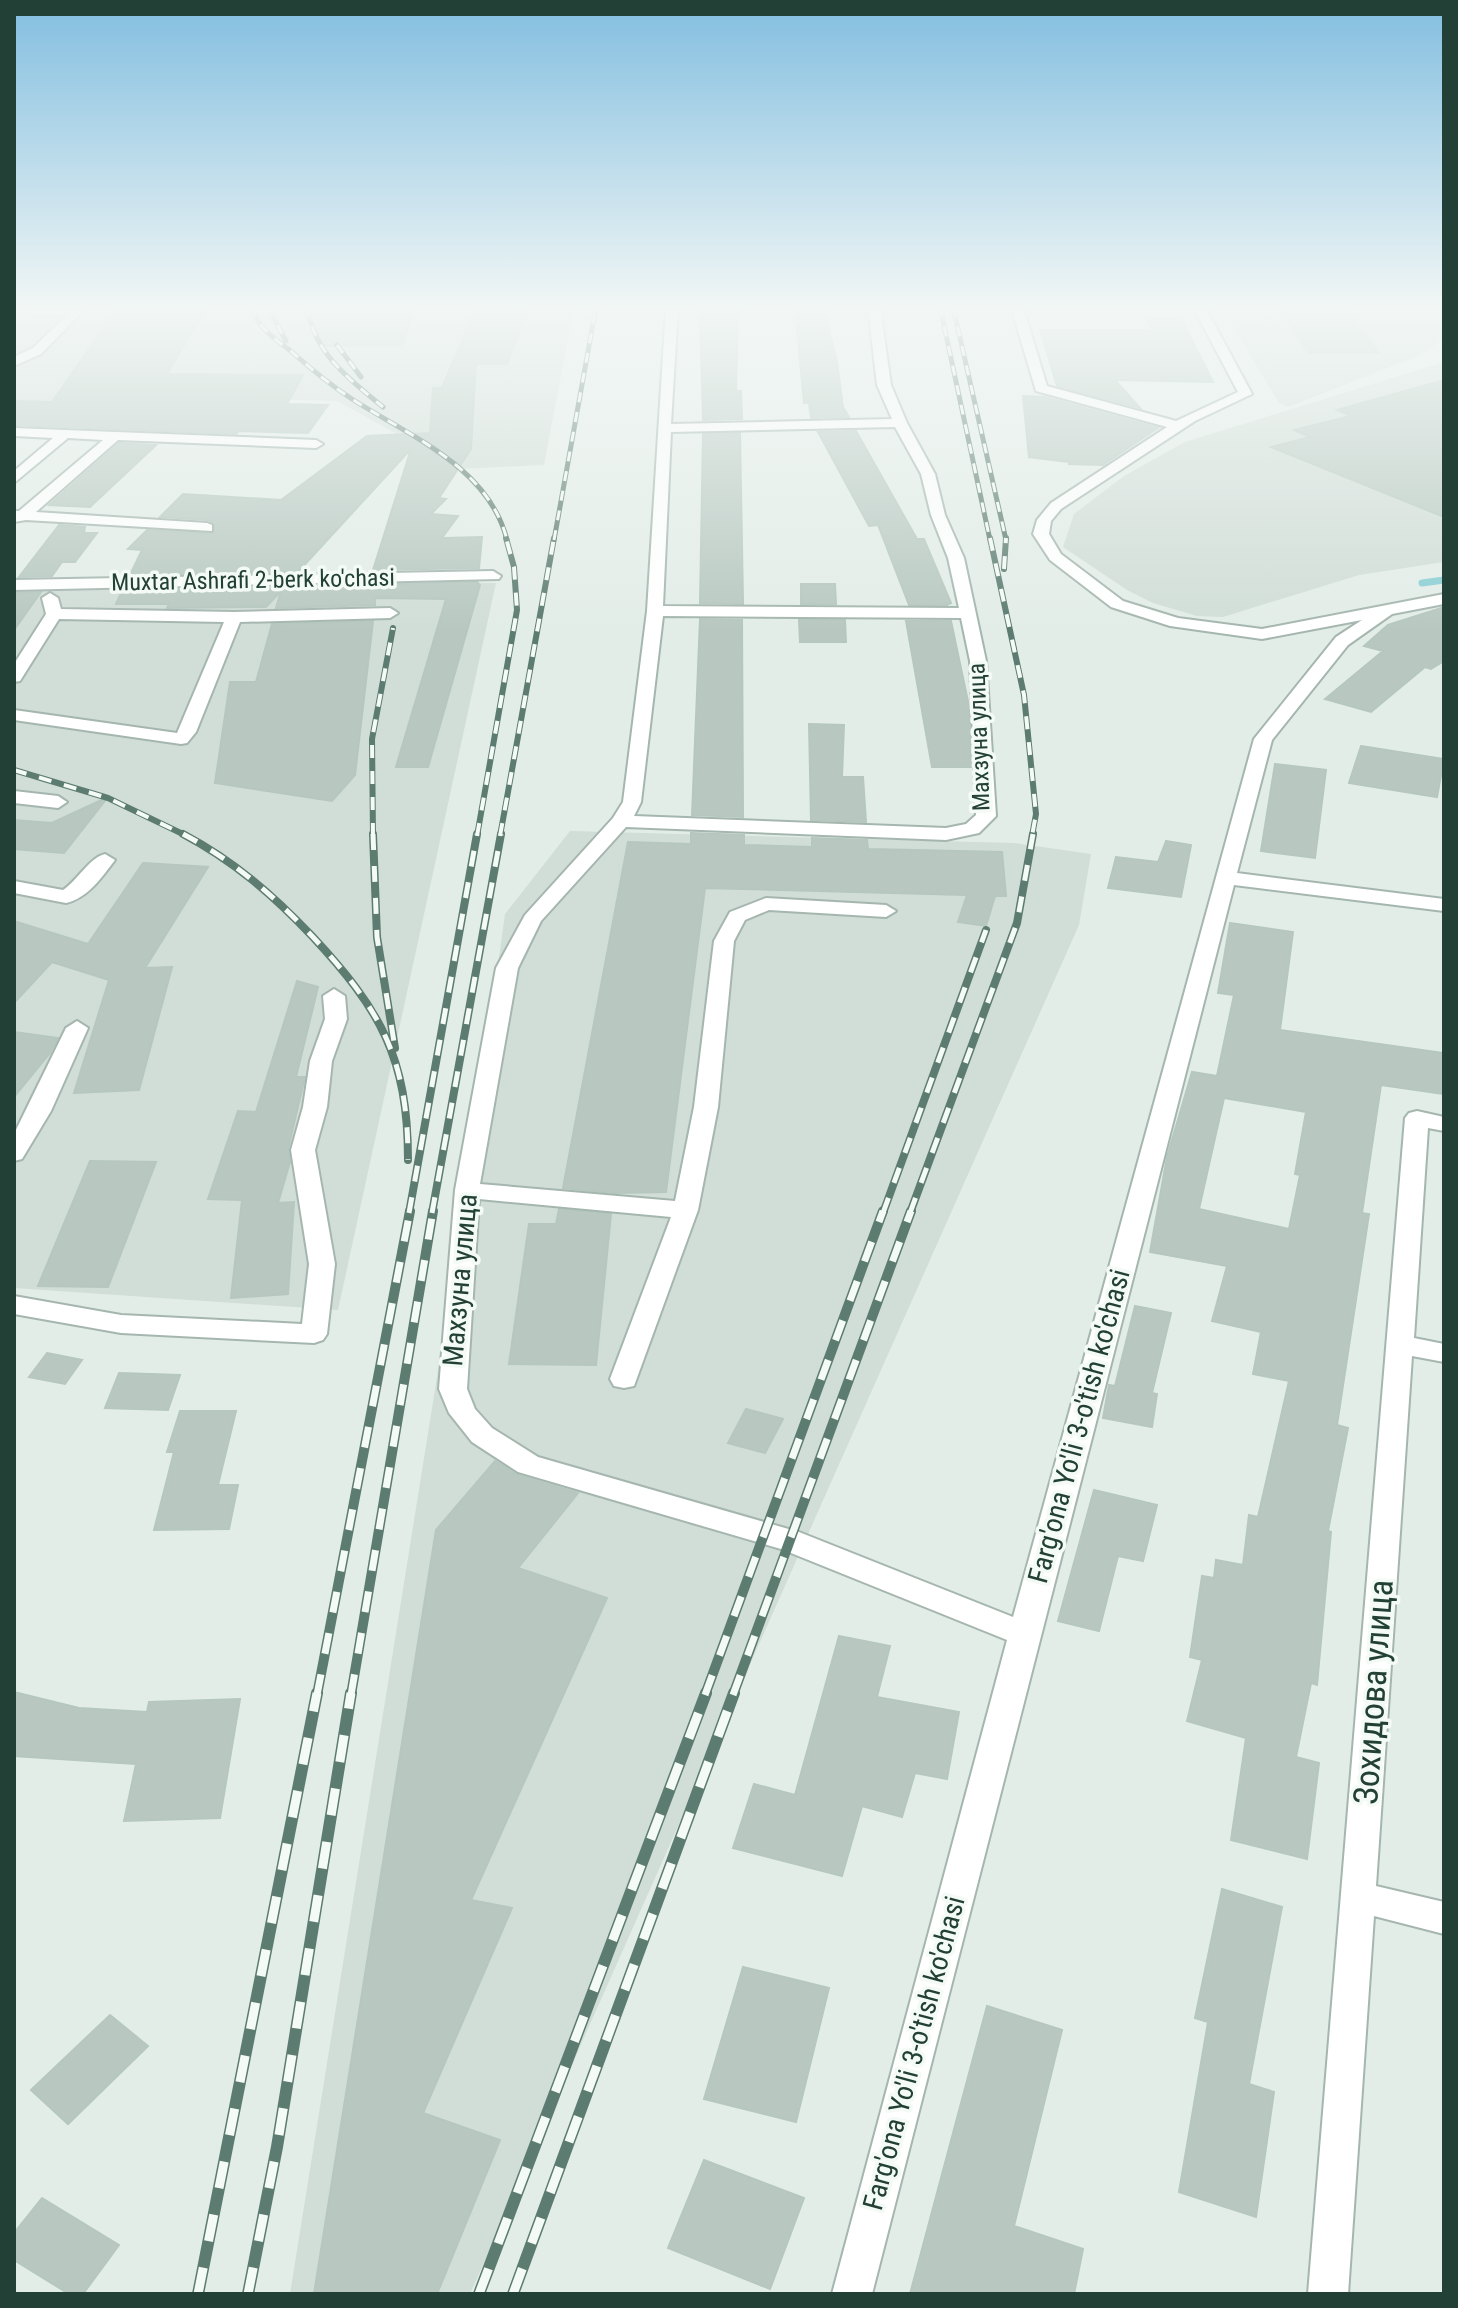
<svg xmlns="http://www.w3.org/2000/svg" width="1458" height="2308" font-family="'Roboto Condensed',sans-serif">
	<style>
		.built { fill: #d1ddd7 }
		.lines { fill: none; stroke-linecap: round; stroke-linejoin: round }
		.stream { stroke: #89ced4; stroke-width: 7 }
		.building { fill: #b8c8c1; stroke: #b5c7bf; stroke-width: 2; fill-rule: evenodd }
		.minor-casing { stroke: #a5b6af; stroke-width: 4 }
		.minor { fill: #fff; fill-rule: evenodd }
		.rail-far4-casing { stroke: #5c7b71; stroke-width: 5 }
		.rail-far3-casing { stroke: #5c7b71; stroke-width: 6 }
		.rail-far2-casing { stroke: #5c7b71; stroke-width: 8 }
		.rail-far1-casing { stroke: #5c7b71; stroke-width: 10 }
		.rail-casing { stroke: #5c7b71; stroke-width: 12 }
		.rail-far4 { stroke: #f4faf6; stroke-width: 3; stroke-dasharray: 10; stroke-linecap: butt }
		.rail-far3 { stroke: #f4faf6; stroke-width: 4; stroke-dasharray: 13; stroke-linecap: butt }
		.rail-far2 { stroke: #f4faf6; stroke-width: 5; stroke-dasharray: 16; stroke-linecap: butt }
		.rail-far1 { stroke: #f4faf6; stroke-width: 7; stroke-dasharray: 21; stroke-linecap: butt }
		.rail { stroke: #f4faf6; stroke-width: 9; stroke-dasharray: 27; stroke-linecap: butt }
		.labels { text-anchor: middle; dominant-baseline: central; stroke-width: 7; stroke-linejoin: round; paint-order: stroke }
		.far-street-label { font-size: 24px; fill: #224036; stroke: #f4faf6 }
		.street-label { font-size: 28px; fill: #224036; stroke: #f4faf6 }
		.near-street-label { font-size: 34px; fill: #224036; stroke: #f4faf6 }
	</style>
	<rect width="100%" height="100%" fill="#e3ede8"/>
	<path class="built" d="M14,307H574L544,465L460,469L337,401L81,394L46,428L14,425Z
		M1221,307H1444V339L1418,356L1288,407L1279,403Z
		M1444,362V562L1359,575L1223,617L1197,616L1153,603L1127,590L1063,547L1074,514L1124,476L1185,442Z
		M240,582L496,583L338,1310L14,1288V591Z
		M570,831L1014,843L1091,854L1079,925L470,2294H290L467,1190L505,914Z"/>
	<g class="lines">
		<path class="stream" d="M1422,583L1444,580"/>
	</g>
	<path class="building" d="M118,307H207L167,374L303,375L287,404L328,405L308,433L239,431L236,434L14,425V401L52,402Z
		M324,307H415L402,345L324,346L315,327L318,314Z
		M476,307H528L507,364H476L471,449L439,498L446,499L431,514L458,516L442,538L482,537L479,568L373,570L411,449L298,572L130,575L142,550L128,549L147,530L214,533V523L208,520L160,517L183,494L281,500L367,436L430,433L433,388H442Z
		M1279,307H1345L1379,353H1308Z
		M795,309H824L837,362L843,407L849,417L811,418L809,403H804Z
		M700,312H738L736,391H741L742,419L703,420Z
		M1147,318H1181L1213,382L1115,380L1140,408L1057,386L1040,330H1152Z
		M1444,380V517L1271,447L1310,437L1294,430L1351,416L1337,410Z
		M1023,396L1045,397L1158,428L1103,465L1069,464V462L1029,457Z
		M856,431L917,539H924L951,603L947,605H909L878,525L869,526L818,432Z
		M740,433L743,601V604L700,603L703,434Z
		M119,443L156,445L90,507L49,505Z
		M59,525L85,527L84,533H97L75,562H62L52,576L19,577Z
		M477,582L480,585L428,767H396L446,599L375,598V605L276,608L281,591L266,607L167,608L169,604H116L122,591Z
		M801,584H835L836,604H801Z
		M41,592L14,630V593Z
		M1444,607V661L1431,669L1425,667L1371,712L1325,699L1383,651L1364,646L1388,625Z
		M700,619L742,620L743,817L692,815Z
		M799,620H845L846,642H800Z
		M373,621L355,775L332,801L215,783L230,682H256L272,624Z
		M906,621H951L969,706L971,767H932Z
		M809,724L844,725L842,777H863L866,822L811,820Z
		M1361,746L1444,759L1437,797L1349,783Z
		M1275,764L1326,770L1315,858L1261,851Z
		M108,797L64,853L14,849V820L52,823Z
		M691,833L744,835V845L812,847V838L867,840L868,849L1002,852L1006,896H995L986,926L958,922L967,895L705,888L666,1192L613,1193L563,1188L628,842L691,844Z
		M1166,841L1191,845L1181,897L1108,888L1116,857L1158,862Z
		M143,863L208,867L145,968L172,967L139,1090L74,1093L109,980L52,962L14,1003V921L88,944Z
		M1230,923L1293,932L1280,1030L1444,1053V1094L1381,1085L1362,1213L1369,1214L1337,1425L1348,1428L1328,1531L1331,1532L1317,1685L1311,1683L1296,1757L1319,1763L1307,1859L1231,1840L1246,1738L1187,1721L1202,1660L1190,1657L1202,1576L1214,1578L1216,1560L1243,1565L1249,1515L1258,1517L1289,1381L1253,1374L1261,1332L1212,1321L1227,1266L1150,1252L1167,1157L1192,1072L1217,1076L1234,995L1218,993ZM1224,1098L1306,1112L1295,1174L1300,1175L1289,1229L1199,1209Z
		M297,981L318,987L296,1077H305L288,1149L290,1162L278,1203L294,1202L288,1294L231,1298L242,1200L208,1199L238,1111L256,1112Z
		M14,1032L58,1038L50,1053L14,1097Z
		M90,1161L156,1162L108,1287L38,1286Z
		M559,1209L611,1214L596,1365L509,1364L529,1224H556Z
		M1135,1306L1171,1313L1152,1393L1157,1394L1152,1427L1103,1418L1109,1385L1115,1386Z
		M47,1353L82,1360L65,1384L29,1377Z
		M119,1373L180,1375L168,1410L105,1408Z
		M746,1409L783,1419L765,1453L728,1443Z
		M180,1411H236L218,1485H238L229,1529L154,1530L174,1452H167Z
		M495,1461L517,1475L578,1493L518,1568L607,1598L471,1900L512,1908L423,2113L500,2140L437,2294H314L436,1530Z
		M1094,1490L1157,1505L1143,1561L1118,1556L1099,1631L1058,1621Z
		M839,1636L890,1646L877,1697L959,1712L947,1779L915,1773L902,1817L862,1806L842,1876L733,1848L754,1784L795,1795Z
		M14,1692L79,1708L147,1712L149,1702L240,1699L220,1818L124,1821L136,1764L14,1756Z
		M1222,1889L1282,1907L1249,2084L1274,2092L1256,2217L1179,2192L1208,2022L1195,2018Z
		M743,1967L829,1988L796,2122L704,2099Z
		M987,2006L1062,2030L1014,2226L1083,2249L1074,2294H910Z
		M110,2015L148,2046L68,2124L31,2090Z
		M704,2160L804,2198L770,2289L668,2248Z
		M42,2198L119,2245L83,2294H69L14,2260V2233Z"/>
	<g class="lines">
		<defs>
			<path id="minor" d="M29,307H77L83,311L41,354L14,366V357L33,348L67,315H32L26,311Z
				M666,307H678L671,424L892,419L877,385L868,307H880L891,385L907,423L935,474L945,515L964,558L986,661L996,816L979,833L946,840L626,827L541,921L518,968L480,1184L675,1201L694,1107L714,941L730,912L766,898L886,905L896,911L886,917L769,910L745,920L734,941L718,1107L698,1210L634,1386L624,1388L614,1386L610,1379L671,1217L479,1199L467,1389L475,1409L492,1428L538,1457L799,1532L1013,1617L1254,739L1336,637L1362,620L1262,639L1170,626L1111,607L1050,560L1033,534L1037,520L1051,503L1167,427L1036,391L1011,307H1023L1047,386L1176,421L1238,392L1193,307H1205L1252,394L1195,421L1061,509L1051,521L1049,534L1061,554L1123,601L1178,618L1262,629L1444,594V604L1392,614L1348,645L1272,740L1237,873L1444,899V911L1234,885L872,2294H832L1007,1640L781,1549L518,1472L472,1442L449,1413L439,1389L455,1190L496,968L525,915L613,818L623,802L647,611ZM895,427L921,474L931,515L948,558L959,608L663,606L671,432ZM663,616L961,618L970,661L976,815L966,824L946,828L634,816L641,802Z
				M14,428L316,440L323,444L316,448L118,440L36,512L207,523L212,525V531L26,520L14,522V511H19L103,440L68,438L14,483V471L53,438L14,436Z
				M493,571L501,576L499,579L14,590V580Z
				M50,593L58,598L61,609L234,612L390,608L398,613L390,618L240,622L196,732L187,743L181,744L14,720V710L177,733L224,622L59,619L20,681L14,682V664L46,614L42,598Z
				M14,791L58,796L67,802L58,808L14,803Z
				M105,854L115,860C102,877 88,898 66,903L14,893V881L63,890C77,881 89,858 105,854Z
				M334,989L345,996L347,1019L332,1061L327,1107L315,1150L335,1264L327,1334L323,1340L314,1343L121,1333L14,1314V1296L121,1315L302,1324L309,1264L291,1150L303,1107L310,1061L325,1019L323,996Z
				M77,1021L88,1028L51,1111L22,1159L14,1161V1134L66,1028Z
				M1417,1111L1444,1117V1131L1428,1128L1414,1338L1444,1344V1362L1412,1356L1376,1886L1444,1902V1934L1374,1916L1348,2294H1308L1405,1118L1409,1113Z"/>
		</defs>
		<use href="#minor" class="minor-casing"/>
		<use href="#minor" class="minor"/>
		<defs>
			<path id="rail-far4" d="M251,307C258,328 275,339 292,352C312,370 333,387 355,401C412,437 489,468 507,540
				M268,307L286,341
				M307,307C314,353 349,379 383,407
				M940,307L990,540
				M953,307L1006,540
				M337,345L361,377
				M554,540L596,307"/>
			<path id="rail-far3" d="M990,538L1024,695L1036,814L1032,836
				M1004,569L1006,538
				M14,770L108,798L187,836
				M373,836L372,739L393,628
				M477,836L517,610L514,567L506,538
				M500,836L554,538"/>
			<path id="rail-far2" d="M183,834C234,861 273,895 312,936C380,1009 408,1057 408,1160
				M373,834L377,937L395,1048
				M409,1213L477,834
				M432,1213L501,834
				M883,1213L986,930
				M910,1213L1017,923L1033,834"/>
			<path id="rail-far1" d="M317,1695L410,1211
				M351,1695L433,1211
				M705,1695L883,1211
				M733,1695L911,1211"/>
			<path id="rail" d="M198,2294L317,1693
				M248,2294L277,2147L351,1693
				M479,2294L706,1693
				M513,2294L734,1693"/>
		</defs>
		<use href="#rail-far4" class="rail-far4-casing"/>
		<use href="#rail-far3" class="rail-far3-casing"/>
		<use href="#rail-far2" class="rail-far2-casing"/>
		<use href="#rail-far1" class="rail-far1-casing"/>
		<use href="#rail" class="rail-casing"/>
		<use href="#rail-far4" class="rail-far4"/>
		<use href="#rail-far3" class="rail-far3"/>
		<use href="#rail-far2" class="rail-far2"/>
		<use href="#rail-far1" class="rail-far1"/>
		<use href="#rail" class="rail"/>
	</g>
	<linearGradient id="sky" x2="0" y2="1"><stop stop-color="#82bee0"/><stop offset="0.49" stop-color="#f2f7f5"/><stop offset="1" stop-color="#f2f7f5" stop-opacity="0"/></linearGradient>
	<rect width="1458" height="630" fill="url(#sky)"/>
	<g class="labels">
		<g class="far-street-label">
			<text transform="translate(253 580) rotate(-1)">Muxtar Ashrafi 2-berk ko'chasi</text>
			<text transform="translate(979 737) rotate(-92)">Махзуна улица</text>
		</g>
		<g class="street-label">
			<text transform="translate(460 1280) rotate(-85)">Махзуна улица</text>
			<text transform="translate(1079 1426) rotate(-75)">Farg'ona Yo'li 3-o'tish ko'chasi</text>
			<text transform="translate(914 2053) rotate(-75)">Farg'ona Yo'li 3-o'tish ko'chasi</text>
		</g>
		<g class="near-street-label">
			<text transform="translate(1373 1692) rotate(-86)">Зохидова улица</text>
		</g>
	</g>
	<rect width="1458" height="2308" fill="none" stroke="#224036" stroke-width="32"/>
</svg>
